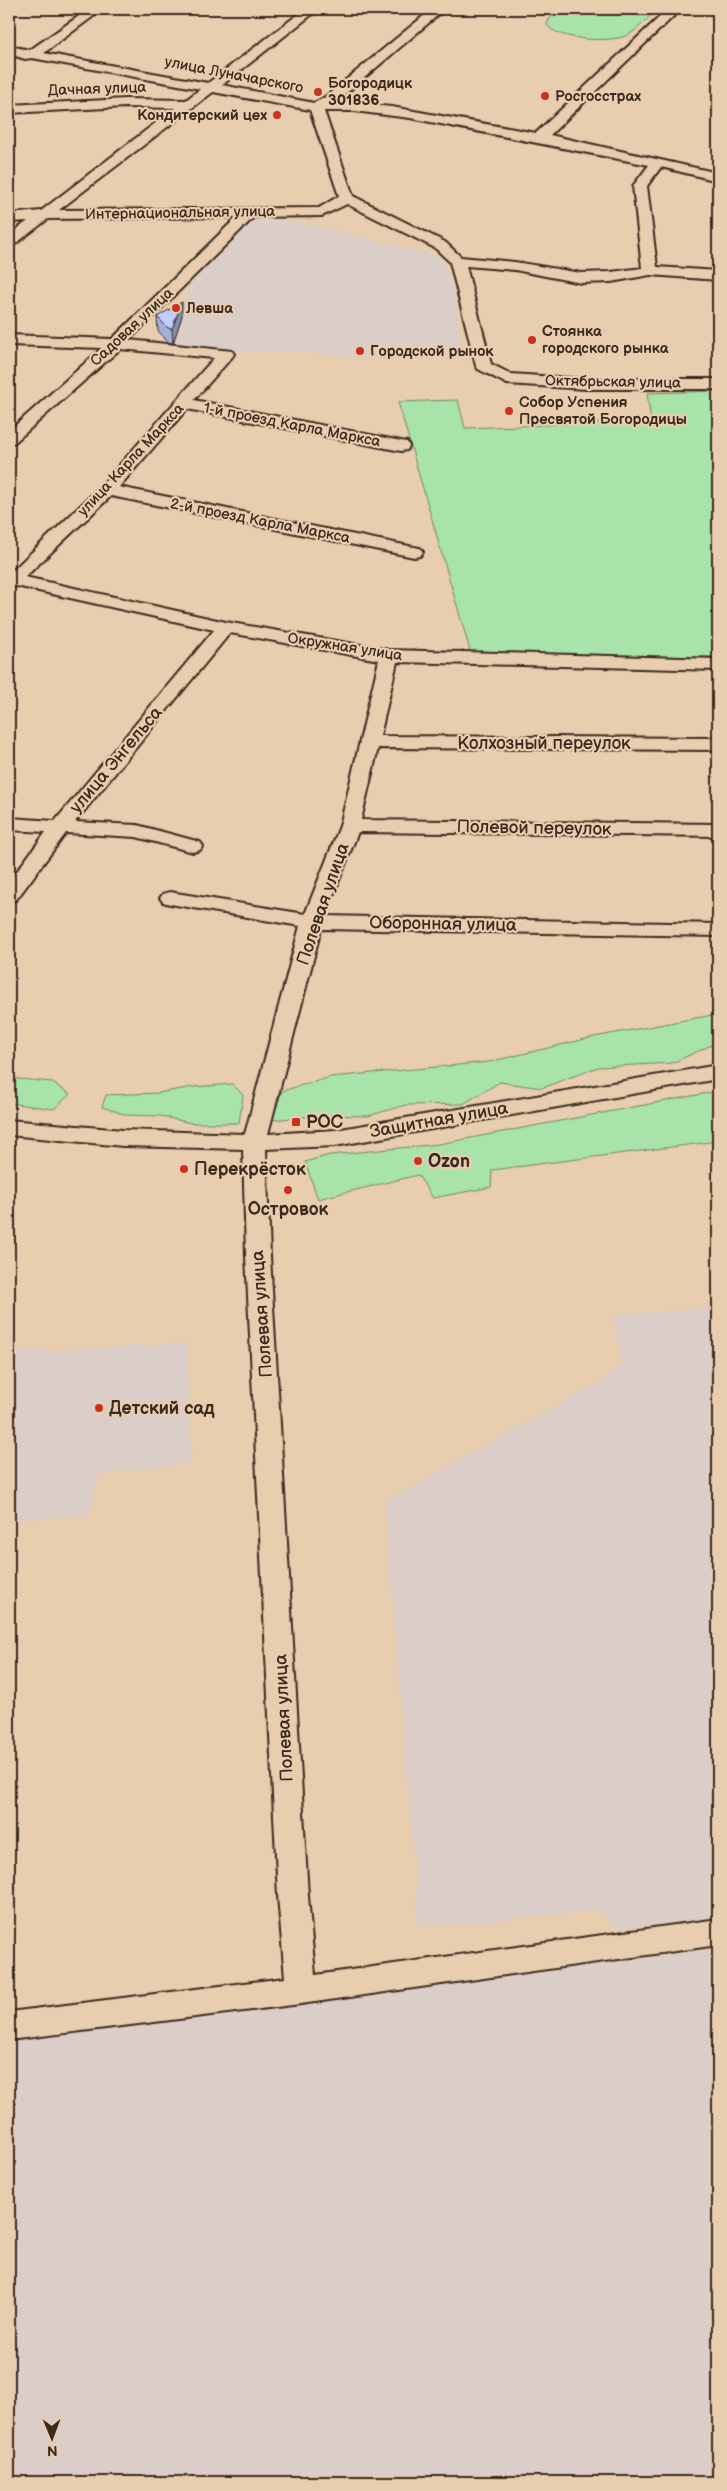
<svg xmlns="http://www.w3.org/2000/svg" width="727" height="2491" font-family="'Balsamiq Sans',sans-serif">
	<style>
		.built { fill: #dbcdc7 }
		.green { fill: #a8e3a9; stroke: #728664 }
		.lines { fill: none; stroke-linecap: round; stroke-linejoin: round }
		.minor-casing { stroke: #3b2a1e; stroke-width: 4 }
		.minor { fill: #e8cdaf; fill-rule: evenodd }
		.wall { fill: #a3b0da; stroke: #3b2a1e }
		.shaded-wall { fill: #8490b2; stroke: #3b2a1e }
		.building { fill: #bdcdfe; stroke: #3b2a1e }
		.poi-dot { fill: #c8321e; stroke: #e8cdaf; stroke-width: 2 }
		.labels { text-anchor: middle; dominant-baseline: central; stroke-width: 4.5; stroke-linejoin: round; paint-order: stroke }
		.far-street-label { font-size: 15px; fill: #3b2a1e; stroke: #e8cdaf }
		.far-poi-label { font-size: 15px; font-weight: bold; fill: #3b2a1e; stroke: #e8cdaf; text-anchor: start }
		.street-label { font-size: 18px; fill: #3b2a1e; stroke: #e8cdaf }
		.poi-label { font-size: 18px; font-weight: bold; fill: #3b2a1e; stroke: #e8cdaf; text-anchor: start }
	</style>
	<rect width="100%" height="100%" fill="#e8cdaf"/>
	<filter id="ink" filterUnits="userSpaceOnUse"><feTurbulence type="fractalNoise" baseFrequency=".02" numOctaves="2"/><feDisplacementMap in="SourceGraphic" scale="10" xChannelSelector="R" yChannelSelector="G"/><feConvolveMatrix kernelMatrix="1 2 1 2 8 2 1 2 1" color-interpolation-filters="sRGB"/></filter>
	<g filter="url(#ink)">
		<path class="built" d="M255,215L322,227L441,257L455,291L461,347L436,360L357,358L300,352H227L168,345L191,276Z
			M718,1308V1917L618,1929L599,1911L419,1927L385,1502L605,1379L622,1364L613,1315Z
			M187,1343L192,1462L99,1474L90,1515L9,1520V1353Z
			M718,1948V2482H9V2042Z"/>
		<path class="green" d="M561,9H657C649,17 639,29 628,35C612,43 559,41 547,25L549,19Z
			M718,391V657L471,654L398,402L458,400L465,428L651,421L647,393Z
			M718,1014V1042L672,1063L598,1067L542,1088L500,1082L463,1104L406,1105L368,1116L324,1115L272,1120L282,1091L331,1077L489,1062L594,1037Z
			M9,1078L51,1082L70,1094L54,1109L9,1103Z
			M232,1084L243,1095L239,1123H191L160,1116L127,1115L102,1107L106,1095L158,1093L193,1087Z
			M718,1091V1141L492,1170L491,1187L433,1198L418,1175L318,1199L305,1162L330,1155L439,1144Z"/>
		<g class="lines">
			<defs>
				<path id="minor" d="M89,9H103L44,53L208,83L305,9H319L222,85L314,103L325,97L432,9H445L336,102L392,107L536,133L668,9H681L550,135L718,173V181L661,167L647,186L657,267L718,271V280L650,275L611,282L581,283L515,270L466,266L491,364L511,374L586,379H718V389H586L507,384L478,369L476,366L450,262L435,248L347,204L322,216L254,217L129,340L232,351L234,354L232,357L194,400L401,441L407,442L409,446L407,450L401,451L187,409L119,487L414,547L420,548L423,552L420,556L414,557L111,496L25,577L226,622L389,650L718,659V670L397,662L380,736L718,738V750L378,748L361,820L718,824V836L358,832L325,916L718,924V936L321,929L268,1134L335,1130L718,1065V1079L335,1146L266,1149L270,1256L308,1896L315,1975L718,1919V1945L301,2004L9,2040V2012L285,1978L278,1896L246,1256L243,1149L123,1146L9,1135V1120L123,1130L245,1134L300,926L170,904L163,902L160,898L163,894L170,892L305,914L340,826L379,660L230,633L75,822L137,825L200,842L203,846L200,850L193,852L136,837L66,833L16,900L9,902V882L46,832L9,830V818L55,821L214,630L16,586L9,588V574L101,486L214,358L120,349L15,442L9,444V431L102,348L9,345V335L112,339L237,217L48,219L14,245L9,246V235L28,221L9,222V214L41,211L175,108L126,107L9,113V105L126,99L186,100L200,89L32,58L25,59L9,54V46L30,50ZM213,92L310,110L339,196L319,208L59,210ZM324,111H354L410,118L649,165L633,186L642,268L611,272L581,273L515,262L461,257L445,242L353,196Z"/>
			</defs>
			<use href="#minor" class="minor-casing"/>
			<use href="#minor" class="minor"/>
		</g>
		<path class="wall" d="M182,316L173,343L168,342L158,331L157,317Z"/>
		<path class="shaded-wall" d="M182,302V316L173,343L172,329Z"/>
		<path class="building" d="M182,302L172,329L168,328L157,317Z"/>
	</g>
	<g class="poi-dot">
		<circle cx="318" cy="92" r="5"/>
		<circle cx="545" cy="96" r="5"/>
		<circle cx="277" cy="115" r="5"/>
		<circle cx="176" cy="308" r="5"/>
		<circle cx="532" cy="340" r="5"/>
		<circle cx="360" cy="351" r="5"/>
		<circle cx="509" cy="411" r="5"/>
		<rect x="291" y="1117" width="10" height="10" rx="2.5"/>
		<circle cx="418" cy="1161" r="5"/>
		<circle cx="184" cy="1169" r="5"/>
		<circle cx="288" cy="1190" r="5"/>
		<circle cx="99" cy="1408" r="5"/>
	</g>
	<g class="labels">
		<g class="far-street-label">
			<text transform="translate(234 75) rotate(11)">улица Луначарского</text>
			<text transform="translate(97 89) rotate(-2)">Дачная улица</text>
			<text transform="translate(180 213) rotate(-1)">Интернациональная улица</text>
			<text transform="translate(132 327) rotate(-43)">Садовая улица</text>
			<text transform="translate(613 382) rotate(1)">Октябрьская улица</text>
			<text transform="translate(292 425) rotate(11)">1-й проезд Карла Маркса</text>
			<text transform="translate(131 460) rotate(-47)">улица Карла Маркса</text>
			<text transform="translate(260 521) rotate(11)">2-й проезд Карла Маркса</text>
			<text transform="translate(345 647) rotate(9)">Окружная улица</text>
		</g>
		<g class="far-poi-label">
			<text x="328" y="83">Богородицк<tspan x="328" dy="17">301836</tspan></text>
			<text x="555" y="96">Росгосстрах</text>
			<text x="267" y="115" text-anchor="end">Кондитерский цех</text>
			<text x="186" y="308">Левша</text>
			<text x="542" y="331">Cтоянка<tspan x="542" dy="17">городского рынка</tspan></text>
			<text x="370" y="351">Городской рынок</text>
			<text x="519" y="402">Собор Успения<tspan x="519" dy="17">Пресвятой Богородицы</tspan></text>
		</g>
		<g class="street-label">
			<text x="544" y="743">Колхозный переулок</text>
			<text transform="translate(116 760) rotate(-50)">улица Энгельса</text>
			<text transform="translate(534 828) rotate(1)">Полевой переулок</text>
			<text transform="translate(323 904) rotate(-71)">Полевая улица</text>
			<text transform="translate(443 924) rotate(1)">Оборонная улица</text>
			<text transform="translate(439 1120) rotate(-10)">Защитная улица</text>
			<text transform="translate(262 1314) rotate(-94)">Полевая улица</text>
			<text transform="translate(284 1718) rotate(-93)">Полевая улица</text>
		</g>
		<g class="poi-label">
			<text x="306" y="1122">РОС</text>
			<text x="428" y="1161">Ozon</text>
			<text x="194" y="1169">Перекрёсток</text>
			<text x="288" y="1209" text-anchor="middle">Островок</text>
			<text x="109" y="1408">Детский сад</text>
		</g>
	</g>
	<rect width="727" height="2491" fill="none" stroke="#e8cdaf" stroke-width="30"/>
	<rect x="15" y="15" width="697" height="2461" fill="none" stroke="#3b2a1e" stroke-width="2" filter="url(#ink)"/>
	<g transform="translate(52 2438) rotate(179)" stroke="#e8cdaf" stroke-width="4" paint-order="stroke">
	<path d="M0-4L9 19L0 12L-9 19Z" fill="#3b2a1e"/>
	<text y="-8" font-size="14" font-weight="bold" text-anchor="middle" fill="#3b2a1e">N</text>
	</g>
</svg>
